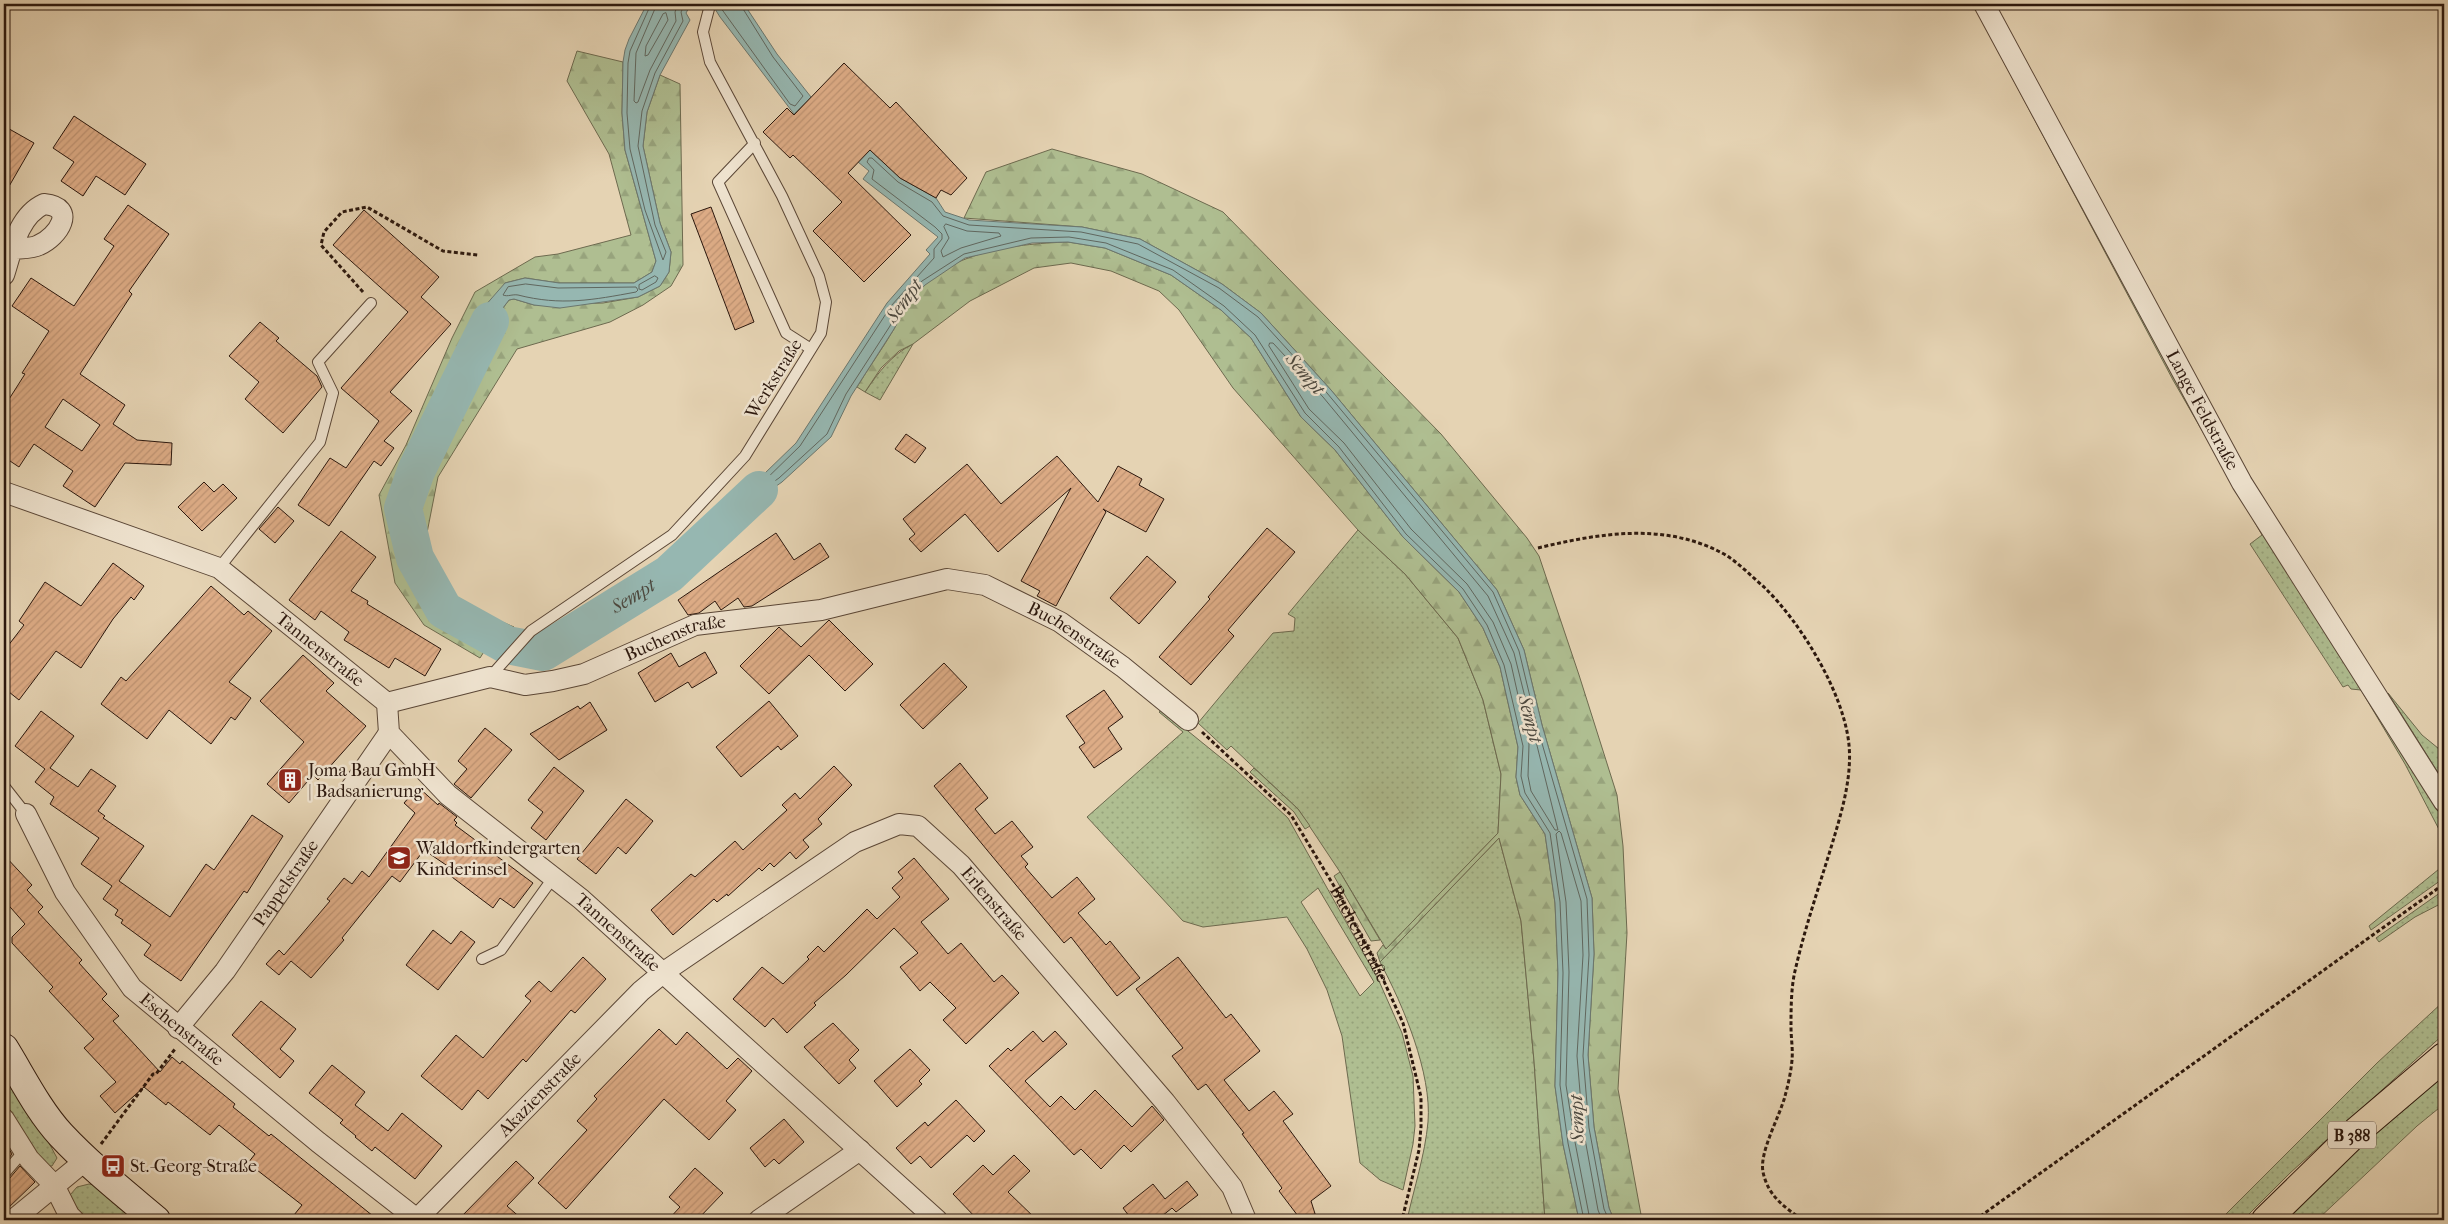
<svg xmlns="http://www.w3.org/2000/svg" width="2448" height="1224" font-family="'IM FELL French Canon',serif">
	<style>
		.grass { fill: url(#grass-dots); stroke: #6d6a4f; fill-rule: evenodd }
		.forest { fill: url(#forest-firs); stroke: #6d6a4f }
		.water { fill: #96b7b1; stroke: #6b776f }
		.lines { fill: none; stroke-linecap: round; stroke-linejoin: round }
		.shore { stroke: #60675f; stroke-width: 1 }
		.river { stroke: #96b7b1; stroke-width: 38 }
		.building { fill: url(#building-hatch); stroke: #2b170d; fill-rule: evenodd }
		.lane-casing { stroke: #5a4636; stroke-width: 12 }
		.street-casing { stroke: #5a4636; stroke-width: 22 }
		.secondary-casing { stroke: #2b170d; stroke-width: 30 }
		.primary-casing { stroke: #2b170d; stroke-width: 30 }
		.path { stroke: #2b170d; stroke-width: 3; stroke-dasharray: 4 2.5; stroke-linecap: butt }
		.lane { stroke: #eee2ce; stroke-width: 10 }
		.street { stroke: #eee2ce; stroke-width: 20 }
		.secondary { stroke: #eee2ce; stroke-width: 28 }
		.primary { stroke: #e5d3b3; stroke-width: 28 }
		.labels { text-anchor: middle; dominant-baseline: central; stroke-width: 5; stroke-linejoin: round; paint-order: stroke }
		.shield { fill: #eee2ce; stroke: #665447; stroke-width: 1 }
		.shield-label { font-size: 16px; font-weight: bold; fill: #2b170d }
		.street-label { font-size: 18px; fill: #2b170d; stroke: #eee2ce }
		.poi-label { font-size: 18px; fill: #2b170d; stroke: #eee2ce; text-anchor: start }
		.water-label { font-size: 19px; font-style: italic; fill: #4b473e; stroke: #eee2ce }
	</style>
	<defs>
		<pattern id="grass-dots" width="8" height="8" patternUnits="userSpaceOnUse" patternTransform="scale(1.25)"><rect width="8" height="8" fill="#afbe91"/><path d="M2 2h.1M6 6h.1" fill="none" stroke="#97a37c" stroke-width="1.8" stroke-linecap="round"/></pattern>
		<pattern id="forest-firs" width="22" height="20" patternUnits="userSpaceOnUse" patternTransform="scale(1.25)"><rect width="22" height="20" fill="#afbe91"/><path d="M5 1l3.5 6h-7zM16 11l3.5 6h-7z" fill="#97a37c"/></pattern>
		<pattern id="building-hatch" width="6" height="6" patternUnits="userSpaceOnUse" patternTransform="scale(1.25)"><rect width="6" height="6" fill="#ddac86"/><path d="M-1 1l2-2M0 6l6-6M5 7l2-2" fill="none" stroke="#be9372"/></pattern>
	</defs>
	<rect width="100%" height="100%" fill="#e5d3b3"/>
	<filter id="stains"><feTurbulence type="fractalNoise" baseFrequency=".004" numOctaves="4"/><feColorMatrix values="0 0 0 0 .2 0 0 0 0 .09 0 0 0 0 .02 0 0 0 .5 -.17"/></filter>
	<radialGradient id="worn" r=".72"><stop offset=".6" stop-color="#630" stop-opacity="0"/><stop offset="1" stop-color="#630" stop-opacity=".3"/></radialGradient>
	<path class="grass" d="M1973,4H1978L2444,814V839L2405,764L2361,690L2351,689L2348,685L2343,687L2250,544L2262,535L2173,380Z
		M913,344L880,400L865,392C879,372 891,355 913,344Z
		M1358,530L1405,574L1458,638L1483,700L1501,774L1498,833L1386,949L1340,872L1298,809L1231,746L1227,750L1198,723L1273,633L1294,631L1295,618L1288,614Z
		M2388,693L2422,735L2444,753V782Z
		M1162,710L1236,770L1288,818L1379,981L1402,1033L1413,1076L1415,1126L1413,1144L1403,1190L1380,1180L1360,1163L1342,1036L1327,990L1307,949L1287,917L1203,927L1183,921L1087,817L1183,732L1159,712ZM1318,888L1374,982L1360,996L1301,902Z
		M1499,838L1521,921L1534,1061L1545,1220H1407C1414,1188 1425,1155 1428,1122C1432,1073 1403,1005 1380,962Z
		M2444,865V878L2371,930L2369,926Z
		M2444,890V902L2415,917L2379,942L2376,938Z
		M2444,1001V1034L2290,1173L2243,1220H2220L2377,1063Z
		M4,1066L31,1118L49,1143L57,1158L52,1166H47L21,1135L4,1101Z
		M2444,1075V1104L2417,1126L2317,1220H2283L2355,1152Z
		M89,1184L94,1185L142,1220H85L79,1214L70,1195L77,1187Z"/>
	<path class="forest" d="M577,51L623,62L622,113L625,150L656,261L652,272L634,283H559L525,278L505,283L474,367L496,317L509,300L514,299L534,305L603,303L638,297L660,286L669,272L671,252L660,223L643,146L647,112L660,75L680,84L683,265L671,286L643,305L610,322L517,349L438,477L426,538L446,587L472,609L514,627L497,631L480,658L424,625L395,583L379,495L406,445L452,338L475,292L535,257L558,254L631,235L609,154L567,81Z
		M1052,149L1142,174L1223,212L1441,434L1527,538L1539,556L1579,675L1617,795L1623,846L1627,933L1618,1089L1642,1220H1614L1609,1208L1594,1127L1588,1055L1594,954L1592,898L1542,725L1524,650L1497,590L1331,390L1261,313L1222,284L1140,239L1082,227L964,218L986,172Z
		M1068,242L1105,248L1171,275L1221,310L1251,338L1301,417L1335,450L1403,537L1459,592L1483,628L1500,667L1518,747L1516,777L1520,795L1545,834L1555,903L1558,973L1555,1086L1563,1144L1579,1220H1545L1534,1061L1521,921L1499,838L1380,962L1377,953L1383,945L1386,949L1498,833L1501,774L1483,700L1458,638L1405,574L1358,530L1233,388L1179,310L1159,291L1111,271L1071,263L1034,268L970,301L913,344L899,351L881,368L865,392L857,387C869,367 883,348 894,329C899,321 902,312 907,305C941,252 1011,244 1068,242Z
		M1254,768L1298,809L1310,826L1305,829L1294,812L1250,772Z
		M1340,872L1380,940L1371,941L1334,876Z"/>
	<path class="water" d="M647,4H691L686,13L690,20L660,75L647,112L643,146L660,223L671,252L669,272L660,286L638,297L560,308L534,305L514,299L509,300L496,317L474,368L462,364L484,307L505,283L525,278L559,283H634L652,272L656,261L625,150L622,113L623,62L625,50L629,39Z
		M712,4H744L777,54L811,97L794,114L720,17Z
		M870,150L900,178L936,198L945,212L969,220L1082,227L1140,239L1222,284L1261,313L1331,390L1497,590L1524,650L1542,725L1592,898L1594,954L1588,1055L1594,1127L1609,1208L1614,1220H1579L1563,1144L1555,1086L1558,973L1555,903L1545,834L1520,795L1516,777L1518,747L1500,667L1483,628L1459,592L1403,537L1335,450L1301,417L1251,338L1221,310L1171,275L1105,248L1068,242L1032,243L965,258L925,285L907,304L894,329L851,396L831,437L782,482L721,525L731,506L796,443L887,303L930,254L926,250L938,237L863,179L869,171L858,162Z"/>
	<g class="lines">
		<path class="shore" d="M651,4L630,51L628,63L627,113L630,149L645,210L663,260L666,252L655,225L638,146L642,111L655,73L683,21L681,12L685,4
			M657,4L636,53L634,101L636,103L638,102L650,70L676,21L675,12L678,4
			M718,4L790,104L795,106L803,96L773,57L740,4
			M666,13L668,20L648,55L645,56L646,46L663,14Z
			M946,224L967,231L999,233L1001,236L961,248L943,257L941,251L949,238L944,227Z
			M655,276L658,278L656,282L642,290L639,289V285Z
			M526,284L558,288L636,287L638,290L636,292C593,300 561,306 518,295C512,294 508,297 503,295L508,287Z
			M1270,343H1273L1323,397L1488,596L1514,653L1558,830H1555L1531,791L1528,776L1529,744L1511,664L1493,622L1467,584L1411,529L1344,443L1309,409L1269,346Z
			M1584,1220L1568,1143L1560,1085L1563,973L1560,902L1550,833L1525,793L1521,776L1523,746L1504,665L1487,625L1463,589L1406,534L1339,447L1305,413L1255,335L1224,306L1173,270L1106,243L1069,237L1031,238L964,254L922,281L903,301L890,326L846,394L827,434L779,478L762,490L759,489V486L800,446L891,306L934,258V249L942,239V234L935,227L872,179L874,170L867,162L869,158H872L898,182L932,202L943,216L969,225L1081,232L1138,244L1219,288L1258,317L1327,393L1493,592L1519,651L1537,726L1587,899L1589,955L1583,1056L1589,1128L1604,1209L1609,1220
			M1590,1220L1575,1142L1566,1085L1569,972L1566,902L1556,834L1559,831L1561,833L1581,901L1583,955L1577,1056L1583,1128L1598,1210L1602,1220"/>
		<path class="river" id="s1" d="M490,321L416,471L403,508L415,558L444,610L507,645L543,652L669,574L759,490"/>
	</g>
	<path class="building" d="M844,63L890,108L896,102L967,178L951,195L941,190L936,198L900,178L870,150L848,173L911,235L864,282L813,231L842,202L793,155L790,158L763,132L787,108L794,115Z
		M74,116L146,164L125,195L96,176L83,196L61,181L74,162L53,148Z
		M4,126L34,143L4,195Z
		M128,205L169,234L129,291L132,294L80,374L125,405L113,424L137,440L172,443L171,465L125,463L95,507L63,486L73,471L34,444L19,467L4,457V407L25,374L22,373L49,331L12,306L31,278L74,306L114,246L104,239ZM63,399L100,425L82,451L45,427Z
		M711,207L754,322L735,330L691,214Z
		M364,210L439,277L421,297L451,324L390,392L412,411L384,441L394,448L381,466L374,461L329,526L298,505L330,458L346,468L379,421L341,388L408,312L333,245Z
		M260,322L279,338L276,341L317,376L322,387L283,433L245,399L259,382L229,356Z
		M906,434L926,448L915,463L895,449Z
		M1057,456L1098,502L1118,466L1142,479L1139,485L1164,499L1146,532L1103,509L1106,512L1056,606L1037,596L1040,591L1021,581L1071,488L998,552L965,514L921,552L909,539L915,534L903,519L967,464L1001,504Z
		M204,482L214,492L223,484L237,498L202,531L178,507Z
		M278,507L294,521L275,543L259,529Z
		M1267,528L1295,552L1228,630L1234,636L1191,685L1159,657L1210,599L1208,597Z
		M341,531L376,557L351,591L368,601L367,604L441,649L425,676L395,658L389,668L344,640L349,632L321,611L315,620L289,600Z
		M776,533L794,560L820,543L829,557L752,606L744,607L738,598L721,610L715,601L699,613L688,615L678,600Z
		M1147,556L1176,582L1139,624L1110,598Z
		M113,563L144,586L134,600L131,597L113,619L81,668L56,651L19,700L4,688V651L24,625L19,621L45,582L81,606Z
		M211,586L244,615L248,611L272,631L229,682L251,698L235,720L231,717L211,744L169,710L147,739L101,704L121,677L126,681Z
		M829,620L873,664L845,691L809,655L769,694L740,666L779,627L801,647Z
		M705,652L717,673L692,688L688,682L655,702L638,673L671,653L679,667Z
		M303,655L334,683L326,691L366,726L318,780L313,775L289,803L267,784L304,742L260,701Z
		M944,663L967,687L923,729L900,705Z
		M1104,690L1123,717L1108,728L1122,749L1094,768L1079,747L1085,743L1066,716Z
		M769,701L798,736L781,750L778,746L741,777L716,747Z
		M590,702L607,730L559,760L530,734L578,706L580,709Z
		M41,711L74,736L50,768L78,787L91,769L116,786L98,811L105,816L103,818L144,846L119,881L170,917L206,864L214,870L252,815L283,836L247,893L244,891L181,981L144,955L151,945L121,923L123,920L115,915L118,910L103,899L112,886L81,864L99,838L50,804L54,797L35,782L45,769L15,746Z
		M485,728L512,750L471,798L454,784L467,769L458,761Z
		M960,763L988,798L975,809L995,834L1012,821L1033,847L1021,856L1028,864L1025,867L1052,898L1077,877L1095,899L1078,913L1106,945L1110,941L1140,978L1117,996L1071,937L1064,943L934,786Z
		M834,766L852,785L818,819L822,824L803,840L809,847L796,859L790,852L774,867L770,863L762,871L759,868L728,896L727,894L717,902L714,899L673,935L651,910L691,874L695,877L735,841L743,850L787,810L782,805L795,793L800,799Z
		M554,767L584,791L546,840L531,828L543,812L528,800Z
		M418,787L438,805L439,803L457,817L454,820L457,823L455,825L533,883L514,908L500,898L493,908L448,874L452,869L424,850L400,882L392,876L342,938L344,940L311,978L291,961L279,975L266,964L279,950L284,955L330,901L327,899L344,878L352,884L362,871L369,877L415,813L404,803Z
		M626,799L653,821L626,854L618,847L596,874L577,859Z
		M4,855L32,885L27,890L43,907L38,912L82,960L79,963L107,994L102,999L119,1016L113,1021L160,1072L172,1057L180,1064L182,1061L235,1104L233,1107L269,1136L271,1134L378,1220H290L302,1205L248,1163L255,1154L219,1125L210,1135L168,1102L166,1105L144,1087L115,1113L100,1096L116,1082L84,1048L94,1039L49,991L53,987L12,943V937L25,924L4,900Z
		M914,858L949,899L921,922L948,954L961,943L994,982L1002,975L1019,993L966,1044L943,1020L956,1008L930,982L920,991L900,967L918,953L894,928L846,975L814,1003L816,1005L787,1033L773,1018L765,1027L733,999L762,967L783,984L809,959L807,957L818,946L824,952L867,909L877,919L900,897L892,888L903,878L898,872Z
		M433,930L451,944L461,931L475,942L438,990L406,965Z
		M583,957L606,979L575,1013L571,1010L526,1062L523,1059L488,1099L478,1090L462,1110L421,1076L456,1035L483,1058L531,1001L525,996L539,981L551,992Z
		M1178,957L1226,1018L1231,1014L1260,1051L1224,1080L1249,1111L1274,1091L1293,1114L1283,1121L1331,1186L1311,1201L1317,1220H1301L1279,1191L1282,1188L1242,1134L1244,1133L1206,1084L1198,1090L1172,1056L1183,1048L1136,989Z
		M261,1001L296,1029L280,1049L294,1061L280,1078L232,1035Z
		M833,1023L859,1050L849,1060L856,1068L839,1084L804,1047Z
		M659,1029L676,1045L687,1032L727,1069L738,1058L752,1071L726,1101L736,1110L709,1140L664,1099L566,1209L538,1183L587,1130L577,1121L597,1099L594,1096Z
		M1033,1031L1043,1042L1055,1031L1067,1044L1025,1081L1050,1107L1061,1096L1075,1110L1095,1090L1132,1127L1152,1106L1164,1120L1131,1152L1124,1145L1101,1169L1081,1149L1074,1155L989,1066L1008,1048L1011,1051Z
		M910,1049L930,1070L919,1081L922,1084L897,1107L874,1081Z
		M332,1065L365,1092L355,1105L388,1131L402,1113L442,1146L415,1179L375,1147L372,1151L355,1137L356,1136L340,1123L343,1120L309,1093Z
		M956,1100L985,1131L974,1142L967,1135L931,1168L920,1156L911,1164L896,1148L925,1122L928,1126Z
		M784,1119L804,1142L779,1164L774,1159L765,1167L750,1148Z
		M4,1141L12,1154L4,1164Z
		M1014,1155L1030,1171L1008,1192L1037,1220H978L953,1194L983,1165L993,1175Z
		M516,1161L534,1178L507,1206L523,1220H458Z
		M20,1166L35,1182L4,1212V1181L9,1179Z
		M695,1168L723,1193L697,1220H668L680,1207L669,1197Z
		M1187,1181L1198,1195L1176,1212L1172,1208L1157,1220H1132L1123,1208L1153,1184L1165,1199Z"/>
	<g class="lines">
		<defs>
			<path id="lane" d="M755,143L718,182L786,333L811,349
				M219,568L320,442L333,393L318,362L371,303
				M490,677L531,631L672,535L745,456L821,333L826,302L819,276L782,196L710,62L703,32L710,5
				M4,786L26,814
				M482,959L501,950L553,878
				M4,1174L24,1151"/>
			<g id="street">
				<path id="s3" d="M1984,4L2242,483L2444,802"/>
				<path d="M4,275C12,250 18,216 44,204C78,207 58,237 39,245C32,249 20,248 12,249"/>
				<path id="s4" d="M4,492L219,568L387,703L389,733L448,795L581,899L937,1220"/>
				<path id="s5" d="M387,703L490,677L525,685L553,681L584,674L695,625L821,610L947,579L985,585L1060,622L1123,667L1188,720"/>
				<path id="s6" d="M26,814L65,892L132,988L318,1142L418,1220"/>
				<path id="s7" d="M178,1028L225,971L389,733"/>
				<path d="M4,1119L29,1159L54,1185L69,1215L74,1220"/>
				<path id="s8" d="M417,1219L641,991L664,972L855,842L899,824L918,826L961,865L1165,1102L1232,1187L1246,1220"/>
				<path d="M13,1220L86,1160"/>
				<path d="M759,1220L860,1150"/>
			</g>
			<path id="secondary" d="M4,1048C22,1077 38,1110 61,1135C90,1166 124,1193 156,1220"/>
			<path id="primary" d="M2266,1220L2357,1131L2444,1057"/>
		</defs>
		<use href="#lane" class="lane-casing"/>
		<use href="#street" class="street-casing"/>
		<use href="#secondary" class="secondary-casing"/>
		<use href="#primary" class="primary-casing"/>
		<g class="path">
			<path d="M363,292L321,245L324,232L342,212L367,207L443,251L478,255"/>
			<path d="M1538,548C1600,533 1665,522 1724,554C1739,563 1751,576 1764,587C1801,623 1844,693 1849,745C1852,777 1842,811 1833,841C1820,884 1805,927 1795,971C1791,988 1791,1009 1791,1027C1791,1038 1793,1049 1792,1060C1791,1072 1788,1085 1785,1096C1780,1116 1759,1152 1763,1172C1768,1196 1784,1207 1803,1220"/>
			<path id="s2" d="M1202,732L1291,815L1340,896L1377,966L1403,1023L1421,1097V1127L1419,1150L1402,1220"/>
			<path d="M101,1144L153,1074H156L175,1049"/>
			<path d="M1975,1220L2444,884"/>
		</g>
		<use href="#lane" class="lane"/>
		<use href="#street" class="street"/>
		<use href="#secondary" class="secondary"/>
		<use href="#primary" class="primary"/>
	</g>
	<defs>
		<symbol id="building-square" viewBox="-11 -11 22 22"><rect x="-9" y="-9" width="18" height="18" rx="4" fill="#8f2418" stroke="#eee2ce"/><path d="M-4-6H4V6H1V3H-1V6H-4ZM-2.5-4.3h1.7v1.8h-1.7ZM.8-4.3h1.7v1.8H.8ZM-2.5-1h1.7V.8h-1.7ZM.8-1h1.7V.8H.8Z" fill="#fff"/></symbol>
		<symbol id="school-square" viewBox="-11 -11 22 22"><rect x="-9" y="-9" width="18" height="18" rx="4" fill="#8f2418" stroke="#eee2ce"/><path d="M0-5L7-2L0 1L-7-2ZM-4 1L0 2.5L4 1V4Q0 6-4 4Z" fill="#fff"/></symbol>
		<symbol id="bus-square" viewBox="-11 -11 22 22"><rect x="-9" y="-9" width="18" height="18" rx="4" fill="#8f2418" stroke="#eee2ce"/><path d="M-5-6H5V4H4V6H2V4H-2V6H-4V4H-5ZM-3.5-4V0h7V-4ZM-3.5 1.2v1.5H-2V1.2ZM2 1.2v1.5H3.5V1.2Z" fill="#fff"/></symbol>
	</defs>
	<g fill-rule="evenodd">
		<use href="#building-square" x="276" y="766" width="28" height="28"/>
		<use href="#school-square" x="385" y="844" width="28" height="28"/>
		<use href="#bus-square" x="99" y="1152" width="28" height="28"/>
	</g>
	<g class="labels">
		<rect class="shield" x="2328" y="1121.5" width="48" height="27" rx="4"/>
		<g class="shield-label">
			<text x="2352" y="1135">B 388</text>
		</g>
		<g class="street-label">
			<text transform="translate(774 379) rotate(-58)">Werkstraße</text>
			<text stroke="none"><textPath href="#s3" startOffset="461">Lange Feldstraße</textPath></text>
			<text stroke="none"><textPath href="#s5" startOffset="721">Buchenstraße</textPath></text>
			<text stroke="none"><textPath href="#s5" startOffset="301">Buchenstraße</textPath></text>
			<text stroke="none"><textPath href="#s4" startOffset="358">Tannenstraße</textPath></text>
			<text stroke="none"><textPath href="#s7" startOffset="181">Pappelstraße</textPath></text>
			<text stroke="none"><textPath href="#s8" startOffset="756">Erlenstraße</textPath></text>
			<text stroke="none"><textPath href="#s4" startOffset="778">Tannenstraße</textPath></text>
			<text stroke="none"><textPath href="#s2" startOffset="259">Buchenstraße</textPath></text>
			<text stroke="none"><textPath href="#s6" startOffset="269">Eschenstraße</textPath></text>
			<text stroke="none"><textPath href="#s8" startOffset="175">Akazienstraße</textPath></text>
		</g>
		<g class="poi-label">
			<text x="308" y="770">Joma Bau GmbH<tspan x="308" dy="21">| Badsanierung</tspan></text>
			<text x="416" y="848">Waldorfkindergarten<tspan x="416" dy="21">Kinderinsel</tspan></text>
			<text x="130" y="1166">St.-Georg-Straße</text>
		</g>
		<g class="water-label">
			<text transform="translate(904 301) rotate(-54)">Sempt</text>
			<text transform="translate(1305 374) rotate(49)">Sempt</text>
			<text stroke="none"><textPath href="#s1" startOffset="532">Sempt</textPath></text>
			<text transform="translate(1530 719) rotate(75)">Sempt</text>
			<text transform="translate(1577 1119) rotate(-92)">Sempt</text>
		</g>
	</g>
	<rect width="2448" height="1224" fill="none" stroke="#e5d3b3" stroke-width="20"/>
	<rect x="5" y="5" width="2438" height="1214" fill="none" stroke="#2b170d" stroke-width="2.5"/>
	<rect x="10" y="10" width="2428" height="1204" fill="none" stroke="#2b170d"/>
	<rect width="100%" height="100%" filter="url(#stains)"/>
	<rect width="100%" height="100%" fill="url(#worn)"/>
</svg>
